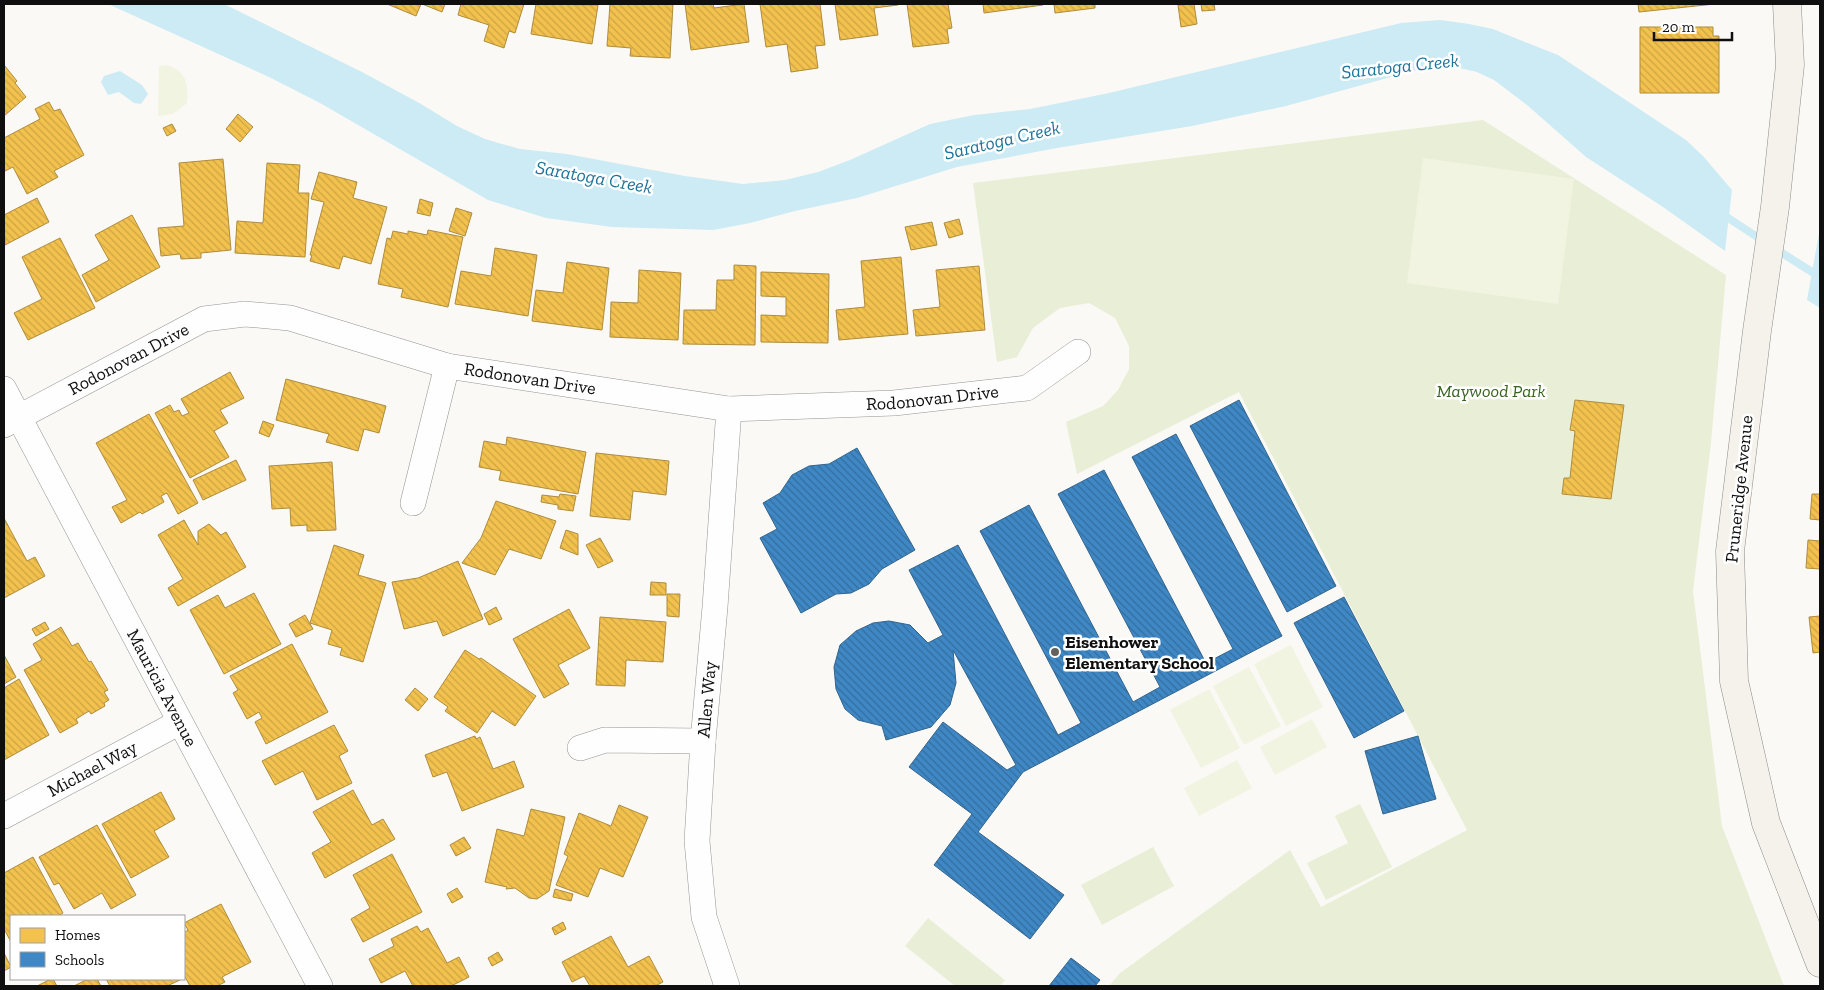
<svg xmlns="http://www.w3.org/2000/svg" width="1824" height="990" font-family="'Zilla Slab',serif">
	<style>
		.park { fill: #e8efd6 }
		.pitch { fill: #f1f4e0 }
		.water { fill: #cdebf4 }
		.homes { fill: url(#homes-back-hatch); stroke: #ae8c3b }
		.schools { fill: url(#schools-back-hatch); stroke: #31648e }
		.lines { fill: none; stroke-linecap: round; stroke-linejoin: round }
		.stream { stroke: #cdebf4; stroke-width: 8 }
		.minor-casing { stroke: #959493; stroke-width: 26 }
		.secondary-casing { stroke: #8c8b89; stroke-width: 29 }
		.minor { stroke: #fefefe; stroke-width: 25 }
		.secondary { stroke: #f4f2eb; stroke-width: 28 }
		.poi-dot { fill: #626160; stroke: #fff; stroke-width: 2 }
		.labels { text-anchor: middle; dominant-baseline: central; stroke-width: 5; stroke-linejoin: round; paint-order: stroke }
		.street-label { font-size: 18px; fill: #0f0f0f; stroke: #fff }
		.park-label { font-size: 18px; font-style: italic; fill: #386422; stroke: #fff }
		.poi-label { font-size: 18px; font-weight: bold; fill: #0f0f0f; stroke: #fff; text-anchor: start }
		.water-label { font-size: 19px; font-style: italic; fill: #1e749a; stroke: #fff }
	</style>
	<defs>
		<pattern id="homes-back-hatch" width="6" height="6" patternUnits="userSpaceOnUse" patternTransform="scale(1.25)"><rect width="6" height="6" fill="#f2c14e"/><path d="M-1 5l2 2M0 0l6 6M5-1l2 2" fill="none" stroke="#cea543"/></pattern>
		<pattern id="schools-back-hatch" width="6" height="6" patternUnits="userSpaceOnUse" patternTransform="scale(1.25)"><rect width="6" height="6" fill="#3f88c5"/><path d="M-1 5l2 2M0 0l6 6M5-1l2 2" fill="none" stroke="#336e9e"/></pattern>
	</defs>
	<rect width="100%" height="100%" fill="#fbf9f5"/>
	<path class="park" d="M1483,120L1726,275L1711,443L1693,591L1722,826L1784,986H1109L1120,973L1290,850L1321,907L1467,830L1239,392L1077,474L1066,422L1103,406L1118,390L1129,369V346L1115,318L1089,303L1060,308L1033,328L1017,357L997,362L973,183Z
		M1360,804L1392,867L1326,900L1307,863L1348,843L1335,816Z
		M1153,847L1174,886L1102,925L1081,885Z
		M928,918L1005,980L1000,986H955L905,946Z"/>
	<path class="pitch" d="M166,65C186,70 189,84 187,103L173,114L158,116L159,66Z
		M1423,158L1574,179L1558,304L1407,283Z
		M1291,645L1323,707L1286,726L1254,664Z
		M1249,667L1281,726L1244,745L1213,686Z
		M1209,689L1240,748L1201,768L1170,710Z
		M1312,719L1327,747L1275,775L1260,747Z
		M1237,760L1252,788L1199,816L1184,788Z"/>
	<path class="water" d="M108,4H224L362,72L421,104L457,126L485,139L520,149L567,154L685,176L743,184L785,180L818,172L850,160L930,124L974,115L1030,109L1109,93L1401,23L1440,20L1469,24L1493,29L1525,42L1558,55L1686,140L1703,156L1732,190L1725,251L1663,207L1586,157L1527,105L1494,80L1477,72L1455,67L1420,69L1286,106L1192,126L1057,148L957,167L857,198L795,211L750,223L713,230L612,227L546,218L488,200L320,103L269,77Z
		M120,71L142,85L148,94L141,104L134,103L119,92L108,95L101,82L104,76Z
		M1820,228V308L1807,300Z"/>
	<path class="homes" d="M387,4H421L416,16Z
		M422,4H445L442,12Z
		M461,4H524L515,33L509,31L504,48L484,41L489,25L458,15Z
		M536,4L598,5L592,44L531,34Z
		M610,4H673L670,58L630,56L631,48L607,46Z
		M685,4H713L714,8L744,4L749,42L691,50Z
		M760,4H820L825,45L815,46L818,68L791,72L787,44L766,47Z
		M835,4H898V5L874,8L878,35L840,40Z
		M907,4H948L952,28L947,29L949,43L913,47Z
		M983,4H1043V5L984,13Z
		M1054,4H1095V8L1055,13Z
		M1194,4L1197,24L1181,27L1178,5Z
		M1201,4H1214L1215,10L1202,11Z
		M1638,4H1715L1639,12Z
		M1640,27H1713V36H1719V93H1640Z
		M4,65L17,81L15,83L26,97L4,116Z
		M49,102L54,111L60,109L84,155L54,171L58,177L27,194L13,167L5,171L4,168V138L40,119L35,109Z
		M238,114L253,127L240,142L226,129Z
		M172,124L176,131L167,136L163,128Z
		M223,159L231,250L201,253V258L181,259L180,254L161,256L158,228L184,226L179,163Z
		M267,163L300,165L298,193H309L305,257L235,253L237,221L263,223Z
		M319,172L357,182L353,198L387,207L371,264L343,256L339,269L310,261L312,255H310L324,202L311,199Z
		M37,198L49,222L5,245L4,215Z
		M420,199L433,203L430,216L417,213Z
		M456,208L472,213L465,236L449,231Z
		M132,215L160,267L96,302L82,275L109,260L95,235Z
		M959,219L963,234L949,238L944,223Z
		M932,222L937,245L911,250L905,227Z
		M428,230L463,237L448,307L401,297L403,289L378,284L387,238L391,239L393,231L408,234V231L427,235Z
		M60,238L95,308L28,340L14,313L42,299L22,257Z
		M495,248L537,255L528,316L455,304L461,271L491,276Z
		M901,257L908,334L839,340L836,310L865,307L861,261Z
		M567,262L609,268L602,330L532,321L536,290L563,293Z
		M734,265L756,266L755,345L683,344L684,310H716L717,280H734Z
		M979,266L985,330L916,336L913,310L940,307L936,270Z
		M639,270L681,273L678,340L610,337L611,302L638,303Z
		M761,272L829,274L828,343L761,342V315L786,316V297L761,296Z
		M230,372L244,398L220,410L228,423L214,431L229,457L190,478L155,413L170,405L174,412L179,410L182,416L189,413L181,399Z
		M286,379L386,406L379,433L364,429L358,451L326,442L329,434L276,420Z
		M1575,400L1624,405L1611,499L1562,494L1564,478H1570L1575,431L1570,430Z
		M149,414L198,503L178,514L167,493L161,496L164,502L142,514L140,512L121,523L112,507L127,500L96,443Z
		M263,421L274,425L269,437L259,433Z
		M507,437L586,452L578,494L499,480L501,471L479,467L484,441L506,445Z
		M596,453L669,461L666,495L633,491L630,520L590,516Z
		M236,460L246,480L203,500L193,480Z
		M332,462L336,530L307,531V525L291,526L290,508L272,509L269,466Z
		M560,494L576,496L573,511L558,509V505L541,502L542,495L559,497Z
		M1812,494H1820V520L1810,519Z
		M496,501L556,521L541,559L509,549L495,575L462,563L481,538Z
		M4,518L27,561L35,557L45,576L4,598Z
		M184,520L198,545V531L209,524L221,535L226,532L246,567L178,606L168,588L183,579L158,535Z
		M566,530L578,534V555L560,548Z
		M600,538L613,561L598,568L586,545Z
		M1808,540L1820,541V569L1806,568Z
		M334,545L364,555L358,575L386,583L363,662L340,655L342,648L328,644L332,630L310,623Z
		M458,561L483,619L443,636L437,621L404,629L392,582L418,578Z
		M651,582L666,583V595H650Z
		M254,593L281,644L224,674L190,610L218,595L225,608Z
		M667,594H680L679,617L667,616Z
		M496,607L502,619L489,625L484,614Z
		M569,609L590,648L558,665L569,684L544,698L513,639Z
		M305,615L313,629L296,637L289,624Z
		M1820,616V652L1813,653L1809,617Z
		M600,617L666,622L663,662L626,660L625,686L596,685Z
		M45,622L49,629L36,636L32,629Z
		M61,627L72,646L78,643L89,662L91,661L108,690L104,692L109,700L104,703L105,706L91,714L89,711L76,719L78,723L60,733L24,670L42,660L33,644Z
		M292,644L328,712L266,744L255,722L262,718L259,712L247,719L233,693L238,690L230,676Z
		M465,650L479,659L481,658L536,696L515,726L492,711L477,733L445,711L448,707L434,697Z
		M4,655L16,677L4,684Z
		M19,679L49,735L4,760V688Z
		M415,688L428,699L418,711L405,700Z
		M334,725L348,751L339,756L352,783L317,800L303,771L275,785L262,761Z
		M475,736L476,739L480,737L493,769L514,761L524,787L462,811L447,772L433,777L425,755Z
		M353,790L372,825L383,819L395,839L325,878L312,853L331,842L313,812Z
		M161,792L175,819L154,831L169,857L131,878L102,824Z
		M619,805L648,817L623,877L600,868L588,897L556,885L568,856L564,854L579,813L611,826Z
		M531,809L565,817L549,891L537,899L529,898L515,888L506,889L507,887L485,882L497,829L524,836Z
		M97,825L136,895L111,909L102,893L74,909L59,883L54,885L39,857Z
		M464,837L471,848L456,856L450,845Z
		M392,854L422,912L363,942L351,919L370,908L353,875Z
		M33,857L63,913L58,916H11V942L4,929V873Z
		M457,888L463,897L452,903L447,894Z
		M555,889L573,894L571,901L553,897Z
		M221,904L251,962L222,977L225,982L217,986H190L184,975V933L188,930L184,923Z
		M563,922L566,929L555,935L552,928Z
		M417,926L421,932L428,928L447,963L459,957L469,977L451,986H413L405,971L381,983L369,959L394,946L391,939Z
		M611,936L628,967L649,956L663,982L655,986H590L584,976L572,982L562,962Z
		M498,952L503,960L492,966L488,958Z
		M4,953L11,967L4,971Z
		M51,979H53L57,986H37Z
		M88,979H97L101,986H74Z
		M106,979H179L180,980L167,986H110Z"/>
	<path class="schools" d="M1239,400L1336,586L1287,612L1190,426Z
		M1176,434L1282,636L1023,772L978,832L1064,895L1030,939L934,865L972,814L909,767L943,722L1007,770L1016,765L953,650L956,683L950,705L931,727L886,740L882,726L858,720L845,709L836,689L834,667L840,645L856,631L873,623L889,621L910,625L928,643L943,635L909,570L958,545L1058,735L1081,723L980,531L1029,505L1133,702L1160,687L1058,494L1104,470L1206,663L1233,649L1132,457Z
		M857,448L915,550L882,569L869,584L851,593L836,594L801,613L760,538L777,529L763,503L780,493L792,475L809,466L829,464Z
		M1344,597L1404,711L1354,738L1294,623Z
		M1418,736L1436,799L1383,814L1365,751Z
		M1071,958L1100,980L1095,986H1049Z"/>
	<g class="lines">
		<path class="stream" d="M1722,214L1765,242
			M1774,248L1820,277"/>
		<defs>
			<g id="minor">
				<path id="s1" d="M4,389L320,986"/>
				<path id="s2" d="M4,425L204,319L245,314L290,318L447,366L729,409L894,403L1027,388L1078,352"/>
				<path d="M413,503L447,366"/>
				<path d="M580,748L605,740L703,741"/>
				<path id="s3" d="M4,816L180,722"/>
				<path id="s4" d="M727,986L704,917L697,841L703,741L715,607L729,409"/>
			</g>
			<path id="secondary" d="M1787,4L1790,65L1775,207L1757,331L1730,551L1734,681L1766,823L1820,963"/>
		</defs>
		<use href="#minor" class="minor-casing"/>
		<use href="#secondary" class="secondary-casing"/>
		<use href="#minor" class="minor"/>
		<use href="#secondary" class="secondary"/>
	</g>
	<circle class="poi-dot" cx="1055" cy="652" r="5"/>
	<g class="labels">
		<g class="street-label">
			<text stroke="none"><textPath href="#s2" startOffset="141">Rodonovan Drive</textPath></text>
			<text stroke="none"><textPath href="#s2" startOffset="561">Rodonovan Drive</textPath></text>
			<text stroke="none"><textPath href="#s2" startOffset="966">Rodonovan Drive</textPath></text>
			<text transform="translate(1739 489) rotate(-84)">Pruneridge Avenue</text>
			<text stroke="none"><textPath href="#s1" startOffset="338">Mauricia Avenue</textPath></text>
			<text stroke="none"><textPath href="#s4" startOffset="291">Allen Way</textPath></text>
			<text stroke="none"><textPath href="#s3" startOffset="100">Michael Way</textPath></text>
		</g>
		<g class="park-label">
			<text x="1491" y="391">Maywood Park</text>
		</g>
		<g class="poi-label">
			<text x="1065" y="642">Eisenhower<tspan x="1065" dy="21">Elementary School</tspan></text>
		</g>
		<g class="water-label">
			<text transform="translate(1400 66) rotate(-6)">Saratoga Creek</text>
			<text transform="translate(1002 140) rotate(-13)">Saratoga Creek</text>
			<text transform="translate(594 177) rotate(10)">Saratoga Creek</text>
		</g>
	</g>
	<rect width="1824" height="990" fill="none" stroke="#0f0f0f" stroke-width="10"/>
	<rect x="10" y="915" width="175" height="65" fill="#ffffff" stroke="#9f9f9f"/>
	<rect x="20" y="928" width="25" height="15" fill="#f2c14e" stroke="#9f9f9f"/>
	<text x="55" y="940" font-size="15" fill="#0f0f0f">Homes</text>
	<rect x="20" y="952" width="25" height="15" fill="#3f88c5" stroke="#9f9f9f"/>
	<text x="55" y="965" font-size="15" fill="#0f0f0f">Schools</text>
	<path d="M1654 32v8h78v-8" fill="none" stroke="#0f0f0f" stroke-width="2.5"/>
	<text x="1662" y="32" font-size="15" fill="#0f0f0f" stroke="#ffffff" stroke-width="4" paint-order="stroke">20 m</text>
</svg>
